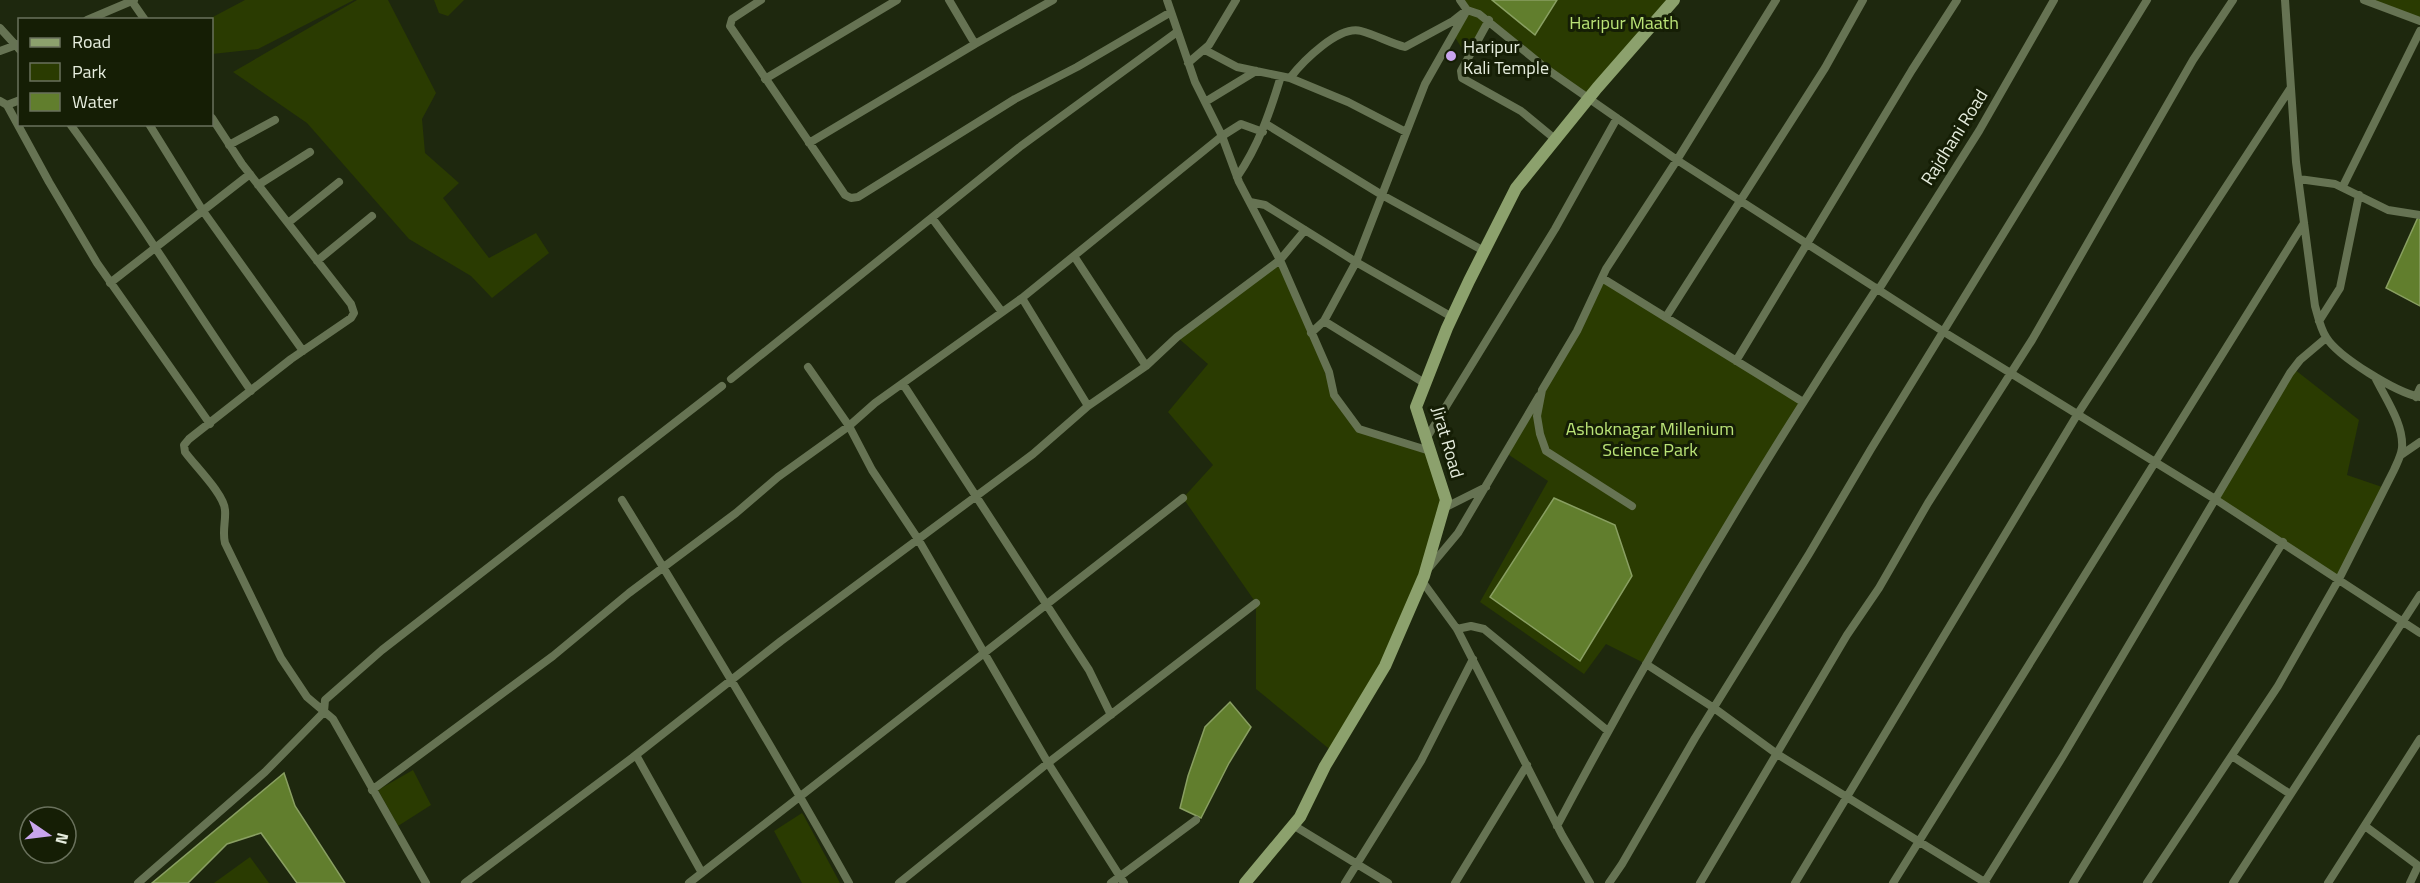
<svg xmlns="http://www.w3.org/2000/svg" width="2420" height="883" font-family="'Titillium Web',sans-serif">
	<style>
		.green { fill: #2a3b01 }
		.water { fill: #617e2d; stroke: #899f62; stroke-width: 1.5 }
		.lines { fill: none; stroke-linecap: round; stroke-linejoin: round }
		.minor { stroke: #667353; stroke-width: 8 }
		.secondary { stroke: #8ca16d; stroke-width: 12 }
		.poi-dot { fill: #c9a5ee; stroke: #151e05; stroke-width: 2 }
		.labels { text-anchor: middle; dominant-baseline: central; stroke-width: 6; stroke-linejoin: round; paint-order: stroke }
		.park-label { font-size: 18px; fill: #bae377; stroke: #151e05 }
		.poi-label { font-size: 18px; fill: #e6edde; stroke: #151e05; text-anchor: start }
		.street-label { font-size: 18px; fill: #e6edde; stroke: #151e05 }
	</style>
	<rect width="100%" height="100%" fill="#1e280e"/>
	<path class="green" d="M245,0H354L258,49L212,54V20L209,19Z
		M357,0H388L436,93L422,119L425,153L459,183L443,198L489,258L536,233L549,253L492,298L471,276L409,239L307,123L233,72Z
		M434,0H464L448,16L439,13Z
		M1460,0H1675L1588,98L1490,21L1472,50L1461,47L1453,34L1467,10Z
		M2364,0H2420V21Z
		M1280,260L1334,395L1359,429L1430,451L1446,500L1412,605L1333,752L1256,689V603L1183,498L1213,465L1168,412L1208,364L1177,337Z
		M1602,278L1803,402L1646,664L1606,644L1584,674L1480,602L1548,481L1506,453Z
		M2294,369L2359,420L2347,475L2385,488L2339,579L2215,499Z
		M413,770L431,805L398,826L378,790Z
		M802,813L804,816L840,883H802L774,831Z
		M250,857L269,883H214Z"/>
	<path class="water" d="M1492,0H1557L1535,35Z
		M2419,215H2420V306L2386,288Z
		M1554,498L1615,525L1632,576L1580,661L1490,597Z
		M1230,702L1251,727L1229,763L1201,818L1180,808L1188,776L1205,727Z
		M284,773L295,806L345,883H297L261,833L227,844L188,883H152Z"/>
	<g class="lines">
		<path class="minor" d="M131,0L145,20
			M761,0L732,19L730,26L845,195L851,198L858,197L1015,99L1077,67L1171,12
			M949,0L975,44
			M1167,0L1195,82L1222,136L1239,182L1280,260L1329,372L1334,395L1359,429L1430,451
			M2285,0L2296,162L2315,306C2318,316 2320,328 2326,337C2338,357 2397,393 2420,397
			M2364,0L2420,21
			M87,20L134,0
			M1489,20L1461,71L1462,78L1521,111L1555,139
			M0,28L20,50
			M1205,50L1237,67L1290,78C1303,61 1339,25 1361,31C1376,35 1390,43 1405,47L1453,21L1467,10L1479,14L1548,70L1677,160L1944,332L2215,499L2420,633
			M0,51L19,44
			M1188,63L1209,45L1236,0
			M1290,78L1348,102L1406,132
			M765,79L897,0
			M0,101L7,105L20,100
			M1205,102L1256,71
			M7,105L49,182L97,263L210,424
			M212,118L242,164L351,304L354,313L351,318L291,359L189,439L184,445L185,452C195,466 224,494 225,510C226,522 222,531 225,543L281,658L307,697L333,719L426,883
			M70,124C134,211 190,303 251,391
			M149,124L203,211L303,351
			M1266,124L1382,195L1484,251
			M809,143L975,44L1053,0
			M229,145L275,120
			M1237,177C1259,145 1270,112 1281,76
			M2299,179L2335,184L2388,210L2420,215
			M258,185L310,152
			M2343,186L2420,31
			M1250,202L1265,205L1356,262L1452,317
			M932,218L1002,312
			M288,223L339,182
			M1074,256L1146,366
			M317,261L372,216
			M1602,278L1803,402
			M110,283L250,174
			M1879,289L1979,131L2054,0
			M1022,298L1088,406
			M1666,317L1825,68L1863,0
			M1324,321L1426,384
			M2319,321L2340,288L2359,195
			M1311,333L1324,321L1356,262L1425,84L1467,10L1460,0
			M1736,361L1912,70L1957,0
			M808,367L849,426L872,470L918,539L1048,763L1124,883
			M731,379L1021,146L1177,32
			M903,384L1089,670L1111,715
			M2416,397L2420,388
			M1426,439L1555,229L1617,118
			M2401,455L2420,442
			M622,500C700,627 777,754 849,883
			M1632,506L1546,451L1540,434L1537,416L1542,390L1577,331L1606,269L1677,160L1776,0
			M1444,508L1486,487
			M1428,569L1458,533L1539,396
			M1422,581L1457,629L1562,835L1590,883
			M1457,629L1471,626L1484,629L1608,731
			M1646,664L1714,708L1777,754L1986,883
			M636,755L702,873
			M2232,756L2290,794
			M372,790L553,656L629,593L736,513L778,477L849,426L875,403L1022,298L1222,136L1241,124L1263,132
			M1293,825L1388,883
			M1557,826C1655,641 1762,463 1877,288
			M2365,826L2420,867
			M138,883L265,772L324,712L325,700L382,650L722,386
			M465,883L632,758L781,641L1033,454L1088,406L1146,366L1177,337L1280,260L1305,230
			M689,883L1183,498
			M899,883L1048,763L1256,603
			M1111,883L1196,820
			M1345,883L1421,761L1473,659
			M1455,883L1527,765
			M1609,883L1622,864L1695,738L1809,554L1871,449L2147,0
			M1700,883L1847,635L1879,588L1928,503L2032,340L2193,60L2233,0
			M1795,883L2077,415L2290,89
			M1893,883L2304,223
			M1984,883L2063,756L2290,373L2300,360L2326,338
			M2073,883L2283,542
			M2147,883L2278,686L2339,579L2394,470C2397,463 2401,456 2402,448C2404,424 2385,398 2375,377
			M2233,883L2420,595
			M2328,883L2420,739
			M2410,883L2418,866"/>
		<path class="secondary" d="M1245,883L1300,817L1325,766L1385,666L1424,576L1446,500L1416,407L1447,328L1469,281L1516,188L1597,88L1674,0"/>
	</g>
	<circle class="poi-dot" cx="1451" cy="56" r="6"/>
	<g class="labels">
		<g class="park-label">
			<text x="1624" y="22">Haripur Maath</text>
			<text x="1650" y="428">Ashoknagar Millenium<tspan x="1650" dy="21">Science Park</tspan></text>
		</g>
		<g class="poi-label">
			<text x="1463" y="46">Haripur<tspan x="1463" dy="21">Kali Temple</tspan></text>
		</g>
		<g class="street-label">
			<text transform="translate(1954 137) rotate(-58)">Rajdhani Road</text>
			<text transform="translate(1448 442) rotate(74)">Jirat Road</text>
		</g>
	</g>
	<rect x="18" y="18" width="195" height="108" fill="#151e05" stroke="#69715c" stroke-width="1.5"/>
	<rect x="30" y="38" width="30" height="9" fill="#8ca16d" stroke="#69715c" stroke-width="1.5"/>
	<text x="72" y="48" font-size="18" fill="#e6edde">Road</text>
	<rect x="30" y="63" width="30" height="18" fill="#2a3b01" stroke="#69715c" stroke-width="1.5"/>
	<text x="72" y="78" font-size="18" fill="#e6edde">Park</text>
	<rect x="30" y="93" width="30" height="18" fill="#617e2d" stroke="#69715c" stroke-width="1.5"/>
	<text x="72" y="108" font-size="18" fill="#e6edde">Water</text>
	<g transform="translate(48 835) rotate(104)"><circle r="28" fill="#151e05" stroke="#69715c" stroke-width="1.5"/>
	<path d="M0-4.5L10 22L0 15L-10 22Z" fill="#c9a5ee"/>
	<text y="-9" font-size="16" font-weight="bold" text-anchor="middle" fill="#e6edde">N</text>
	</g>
</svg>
